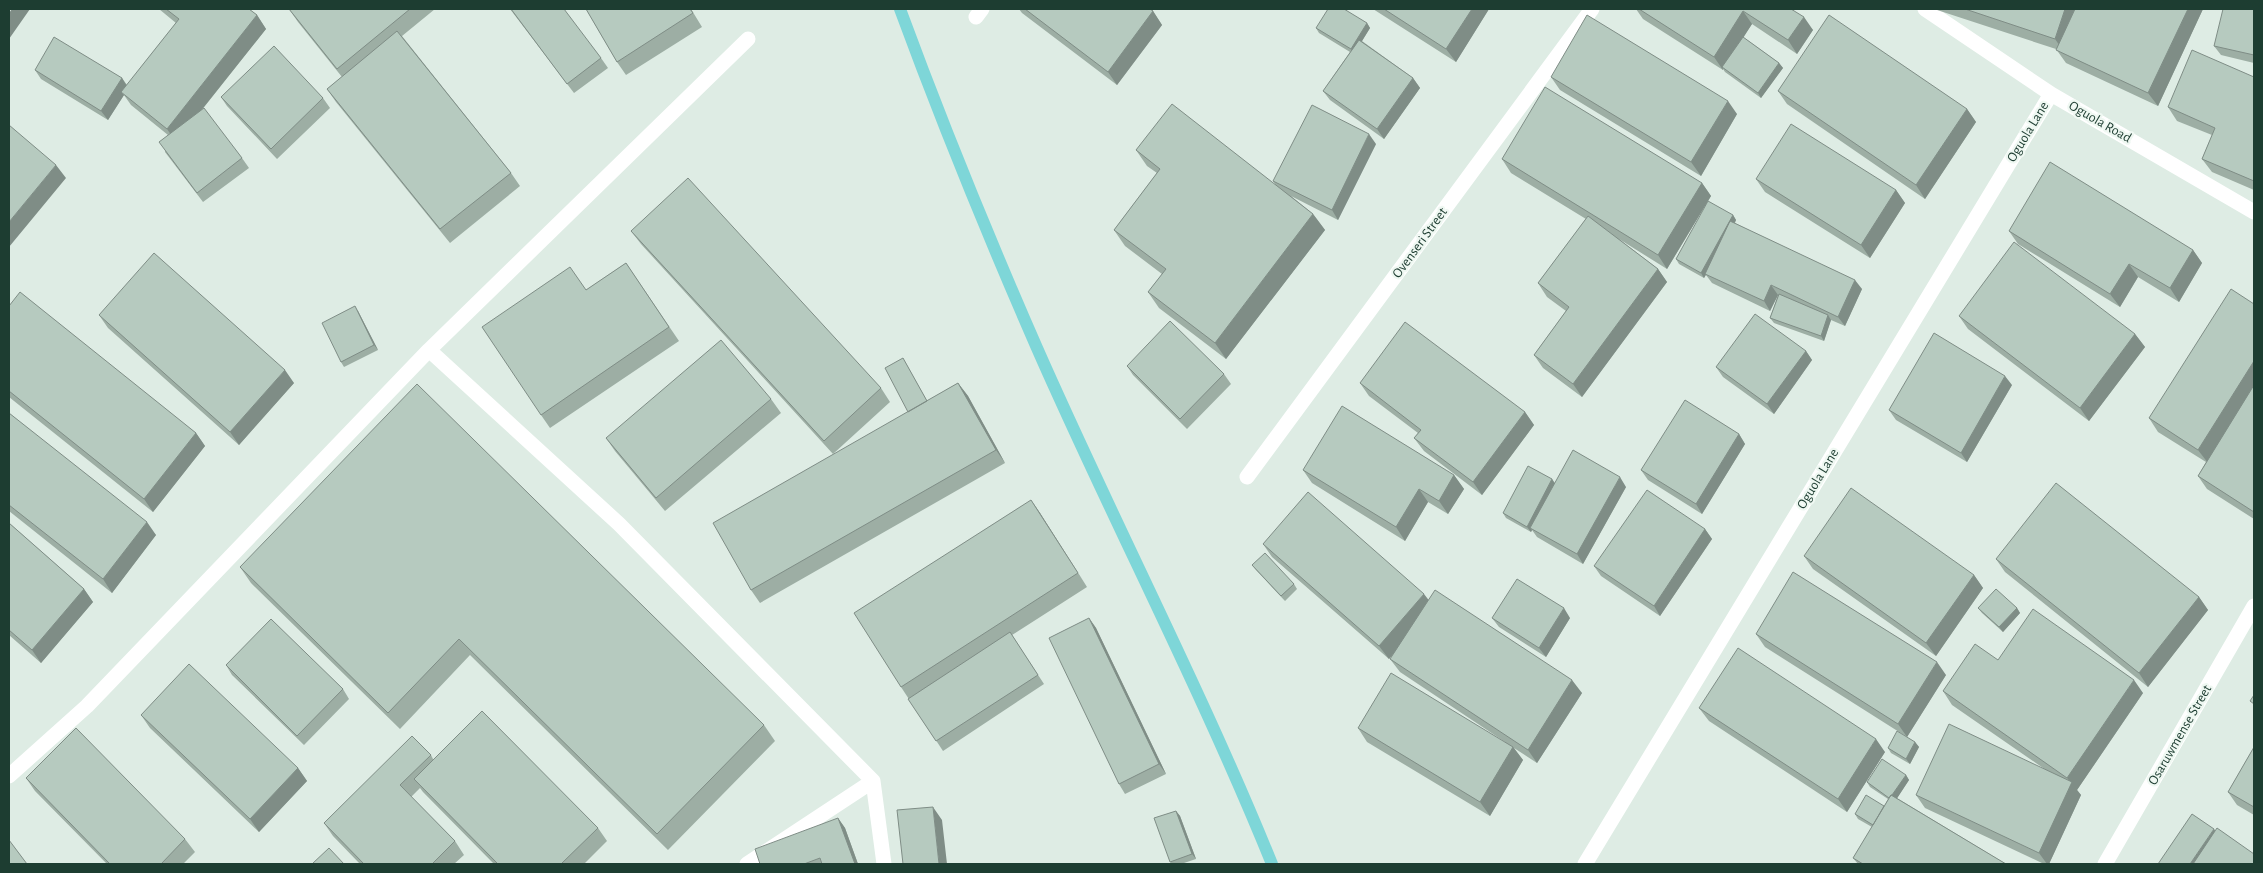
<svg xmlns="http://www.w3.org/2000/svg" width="2263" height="873" font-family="'Alegreya Sans',sans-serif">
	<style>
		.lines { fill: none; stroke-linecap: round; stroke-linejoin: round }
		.stream { stroke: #7ed6d8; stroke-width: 12 }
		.street { stroke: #fff; stroke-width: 15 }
		.wall { fill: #9daea4 }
		.shaded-wall { fill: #7f8d86 }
		.building { fill: #b6cabf; stroke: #7f8d86 }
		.labels { text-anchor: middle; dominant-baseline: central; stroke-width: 4.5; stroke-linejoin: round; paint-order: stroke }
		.street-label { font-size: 14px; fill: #1d3d31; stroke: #eff8f2 }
	</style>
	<rect width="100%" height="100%" fill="#deece4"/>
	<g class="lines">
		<path class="stream" d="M900,9C942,123 988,236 1037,348C1113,521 1201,689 1272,864"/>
		<path class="street" d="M1925,9L2051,94L2254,212
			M976,17L982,9
			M429,350L619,524L873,781L884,864
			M1247,477L1592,9
			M9,776L87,706L429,350L748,39
			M747,864L873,781
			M1585,864L2051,94
			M2105,864L2254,606"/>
	</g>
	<path class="wall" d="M159,9H249L257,15L266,29L201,111L242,158L249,168L203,202L165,152L168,135L131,105L124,95L108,120L41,79L35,70L122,78L127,85L176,23Z
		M289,9H435L402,36L511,173L520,186L450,243L336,102L327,89L342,77L298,22Z
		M510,9L601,58L608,68L574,93Z
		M586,9H691L702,27L626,75L617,62Z
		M1019,9H1150L1153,11L1162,25L1117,85L1022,13Z
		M1373,9H1489L1456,62Z
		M1636,9H1791L1813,30L1797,54L1752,24L1743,37L1779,63L1783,68L1761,98L1725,72L1723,69V70L1643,19Z
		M1934,9H2203L2158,106L2066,63L2056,49Z
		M2254,9V63L2221,55L2214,46Z
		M1367,23L1370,28L1362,41L1413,78L1420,88L1384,139L1330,100L1323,91L1350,52L1319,33L1316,28Z
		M1551,77L1737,114L1701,176L1560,90Z
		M2254,77V190L2212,172L2202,159L2212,135L2177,121L2168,107Z
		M1778,91L1967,109L1976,122L1925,199L1787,104Z
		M221,97L323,98L330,108L277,159L227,106Z
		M1376,144L1338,220L1291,196L1313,214L1325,230L1226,359L1159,308L1148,292L1162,274L1125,246L1114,230L1157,173L1147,166L1136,150L1275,184L1273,181Z
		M1502,159L1702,183L1711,196L1667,269L1619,239L1658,269L1667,282L1582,397L1543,368L1534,355L1566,311L1547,297L1538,283L1586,219L1511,173Z
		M1756,179L1896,190L1905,203L1870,258L1765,192Z
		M1733,215L1736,220L1735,223L1862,289L1845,326L1831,320L1824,341L1774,323L1770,318L1778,295L1770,311L1712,283L1706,275L1704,278L1679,264L1676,259Z
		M631,231L881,388L890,402L833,454L641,244Z
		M2009,231L2193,250L2202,263L2179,302L2138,277L2120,307L2018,244Z
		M626,263L679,341L550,428L541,415L586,290Z
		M2254,304V519L2207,489L2198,476L2206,462L2158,432L2149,418Z
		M9,306L196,433L205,446L153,512L9,397Z
		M358,311L378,350L344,367L341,362Z
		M99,315L294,383L239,445L108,328Z
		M1959,316L2135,334L2145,347L2089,421L1968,329Z
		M1806,351L1812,360L1774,414L1723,377L1716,367Z
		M903,358L927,401L958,383L968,396L1005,463L760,603L751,590L908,412Z
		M1127,366L1224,374L1231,384L1187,429L1133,375Z
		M1360,383L1525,412L1534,425L1482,495L1424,451L1414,438L1418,433L1369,396Z
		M2012,385L1967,462L1896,420L1889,410Z
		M771,399L781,413L665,511L615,451L606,438Z
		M9,413L156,535L112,593L9,511Z
		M1739,434L1745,444L1702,514L1648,480L1641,470Z
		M1303,470L1454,475L1464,489L1448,514L1428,502L1405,541L1312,483Z
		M1552,479L1555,483L1626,487L1583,564L1537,537L1532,530L1531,532L1506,518L1503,513Z
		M1031,500L1040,513L1087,587L1012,635L1044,684L943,751L901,687Z
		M9,523L84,589L93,602L41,663L9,635Z
		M1705,529L1712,539L1660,616L1601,576L1594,566Z
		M1263,544L1429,600L1582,693L1537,763L1514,748L1523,760L1490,816L1367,742L1358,728L1505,742L1400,672L1390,659L1396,650L1389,659L1272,557Z
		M1804,556L1974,575L1983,588L1936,656L1813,569Z
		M1996,559L2199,597L2208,610L2148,687L2005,572Z
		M1252,565L1294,584L1297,589L1285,601L1256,570Z
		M240,567L764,725L775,741L668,850L470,655L400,729L251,583Z
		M1978,608H2017L2020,613L2003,632L1982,613Z
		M1089,618L1096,628L1166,774L1125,794L1119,784Z
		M1492,618H1570L1546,657L1499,627Z
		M1756,634L1946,675L1907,737L1765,647Z
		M1998,660L2143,693L2077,790L2081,795L2049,864H2044L1925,808L1916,795L2046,770L1952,705L1943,691Z
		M226,665L343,689L349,699L304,745L232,675Z
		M1699,708L1885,752L1847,812L1709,721Z
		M141,715L298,768L307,781L259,832L150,728Z
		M1915,742L1919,747L1910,764L1891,753L1888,748Z
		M2254,747V815L2237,805L2228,792Z
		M431,755L433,759L598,828L607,841L584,864H494L423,792L420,788L411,797L455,841L464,855L454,864H360L333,836L324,823Z
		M1906,775L1909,780L1897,798L2006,864H1858L1853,858L1872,827L1858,819L1855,814L1884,806L1888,799L1870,787L1867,782Z
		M26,778L185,839L195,852L183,864H107L35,791Z
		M1176,811L1180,816L1196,859L1181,864H1172L1170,862Z
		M838,818L845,828L858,864H760Z"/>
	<path class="shaded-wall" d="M12,9H30L9,39V13Z
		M1472,9H1489L1456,62L1446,49Z
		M2065,9H2078L2064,52L2055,39Z
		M2188,9H2203L2158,106L2148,93Z
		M1153,11L1162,25L1117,85L1108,72Z
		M1743,11L1752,24L1724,68L1722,67L1723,69V70L1714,57Z
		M257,15L266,29L176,142L167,129Z
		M1804,17L1813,30L1797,54L1788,40Z
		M1367,23L1370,28L1354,54L1351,49Z
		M1779,63L1783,68L1761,98L1758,93Z
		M122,78L128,88L121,92L124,95L108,120L101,111Z
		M1413,78L1420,88L1384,139L1377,129Z
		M1728,101L1737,114L1701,176L1691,162Z
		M1967,109L1976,122L1925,199L1916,185Z
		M1369,134L1376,144L1338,220L1332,210Z
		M56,165L66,178L9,247V222Z
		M1702,183L1711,196L1667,269L1658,255Z
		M1896,190L1905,203L1870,258L1861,245Z
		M1313,214L1325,230L1226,359L1215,343Z
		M1733,215L1736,220L1704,278L1701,273Z
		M2193,250L2202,263L2179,302L2170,288Z
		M2129,264L2138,277L2120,307L2110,294Z
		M1658,269L1667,282L1582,397L1573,384Z
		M1855,280L1862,289L1845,326L1838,317Z
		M1771,285L1778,295L1770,311L1764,301Z
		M355,306L358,311L378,350L374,345Z
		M1828,315L1831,320L1824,341L1821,336Z
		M2135,334L2145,347L2089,421L2080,408Z
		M1806,351L1812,360L1774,414L1767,404Z
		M2254,361V389L2208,463L2198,450Z
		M285,370L294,383L239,445L230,432Z
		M2005,376L2012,385L1967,462L1961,453Z
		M958,383L968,396L1005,463L996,450Z
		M1525,412L1534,425L1482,495L1473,482Z
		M196,433L205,446L153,512L144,499Z
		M1739,434L1745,444L1702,514L1696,504Z
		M1454,475L1464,489L1448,514L1439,501Z
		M1620,477L1626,487L1583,564L1577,554Z
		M1552,479L1555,484L1530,528L1532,530L1531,532L1527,527Z
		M1419,489L1428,502L1405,541L1396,527Z
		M1031,500L1040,513L1087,587L1078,573Z
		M147,522L156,535L112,593L103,579Z
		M1705,529L1712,539L1660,616L1654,606Z
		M1974,575L1983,588L1936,656L1926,643Z
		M84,589L93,602L41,663L32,650Z
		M1424,594L1434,607L1389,659L1379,646Z
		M2199,597L2208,610L2148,687L2139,673Z
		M1564,608L1570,618L1546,657L1539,648Z
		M2017,608L2020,613L2003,632L1999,627Z
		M1089,618L1096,628L1166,774L1159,764Z
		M1937,662L1946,675L1907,737L1898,724Z
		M1572,680L1582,693L1537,763L1528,750Z
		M2134,680L2143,693L2077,790L2081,795L2049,864H2047L2039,853L2071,783L2067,778Z
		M1876,739L1885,752L1847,812L1838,799Z
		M1915,742L1919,747L1910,764L1906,759Z
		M1513,747L1523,760L1490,816L1480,802Z
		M298,768L307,781L259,832L250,819Z
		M1906,775L1909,780L1894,803L1890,798Z
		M933,807L942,820L947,864H939Z
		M1176,811L1180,816L1196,859L1192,854Z
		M838,818L845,828L858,864H855Z
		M2214,829L2221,839L2203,864H2190Z"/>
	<path class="building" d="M166,9H249L257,15L167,129L121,92L179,19Z
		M289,9H410L337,69Z
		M511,9H564L601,58L567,84Z
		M586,9H690L693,13L617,62Z
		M1025,9H1150L1153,11L1108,72Z
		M1328,9H1344L1367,23L1351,49L1316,28Z
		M1384,9H1472L1446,49Z
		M1639,9H1791L1804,17L1788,40L1743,11L1714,57Z
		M1965,9H2065L2055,39Z
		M2075,9H2188L2148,93L2056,50Z
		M2223,9H2254V55L2214,46Z
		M1587,15L1728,101L1691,162L1551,77Z
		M1829,15L1967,109L1916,185L1778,91Z
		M397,31L511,173L440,229L327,89Z
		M54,37L122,78L101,111L35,70Z
		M1743,37L1779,63L1758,93L1722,67Z
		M1359,40L1413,78L1377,129L1323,91Z
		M274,46L323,98L271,149L221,97Z
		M2192,50L2254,77V181L2202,159L2215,128L2168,107Z
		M1545,87L1702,183L1658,255L1502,159Z
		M1172,104L1313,214L1215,343L1148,292L1166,269L1114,230L1160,169L1136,150Z
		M1312,105L1369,134L1332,210L1273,181Z
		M204,108L242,158L197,193L159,142Z
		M1791,124L1896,190L1861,245L1756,179Z
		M9,125L56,165L9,222Z
		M2050,162L2193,250L2170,288L2129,264L2110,294L2009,231Z
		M688,178L881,388L824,441L631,231Z
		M1708,201L1733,215L1701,273L1676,259Z
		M1588,216L1658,269L1573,384L1534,355L1569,307L1538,283Z
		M1730,221L1855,280L1838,317L1771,285L1764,301L1705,274Z
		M2014,242L2135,334L2080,408L1959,316Z
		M154,253L285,370L230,432L99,315Z
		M626,263L669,327L541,415L482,327L570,267L586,290Z
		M2231,289L2254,304V361L2198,450L2149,418Z
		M20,292L196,433L144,499L9,391V306Z
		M1779,294L1828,315L1821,336L1770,318Z
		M355,306L374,345L341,362L322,323Z
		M1755,314L1806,351L1767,404L1716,367Z
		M1170,321L1224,374L1180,419L1127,366Z
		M1405,322L1525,412L1473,482L1414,438L1421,430L1360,383Z
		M1934,333L2005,376L1961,453L1889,410Z
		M721,340L771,399L656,498L606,438Z
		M903,358L927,401L908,412L885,368Z
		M958,383L996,450L751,590L713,523Z
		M417,384L764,725L657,834L459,639L388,713L240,567Z
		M2254,385V512L2198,476Z
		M1685,400L1739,434L1696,504L1641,470Z
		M1342,406L1454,475L1439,501L1419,489L1396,527L1303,470Z
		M9,413L147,522L103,579L9,505Z
		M1573,450L1620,477L1577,554L1530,528Z
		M1528,466L1552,479L1527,527L1503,513Z
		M2056,483L2199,597L2139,673L1996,559Z
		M1851,488L1974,575L1926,643L1804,556Z
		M1647,490L1705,529L1654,606L1594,566Z
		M1308,492L1424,594L1379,646L1263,544Z
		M1031,500L1078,573L901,687L854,613Z
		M9,523L84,589L32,650L9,630Z
		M1265,553L1294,584L1281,596L1252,565Z
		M1793,572L1937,662L1898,724L1756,634Z
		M1517,579L1564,608L1539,648L1492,618Z
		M1996,589L2017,608L1999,627L1978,608Z
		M1435,590L1572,680L1528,750L1390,659Z
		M2033,609L2134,680L2067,778L1943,691L1975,644L1998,660Z
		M1089,618L1159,764L1119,784L1049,638Z
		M271,619L343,689L297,736L226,665Z
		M1010,632L1038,675L936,741L908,699Z
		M1738,648L1876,739L1838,799L1699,708Z
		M189,664L298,768L250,819L141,715Z
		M1391,673L1513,747L1480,802L1358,728Z
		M2254,695V704L2250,701Z
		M482,711L598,828L561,864H498L414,779Z
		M1949,724L2072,782L2039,853L1916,795Z
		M76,728L185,839L161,864H110L26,778Z
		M1897,731L1915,742L1906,759L1888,748Z
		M412,736L431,755L400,785L455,841L432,864H364L324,823Z
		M2254,747V807L2228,792Z
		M1882,759L1906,775L1892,795H1891L1889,798L1867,782Z
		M1866,795L1884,806L1873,825L1855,814Z
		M1891,795L2006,864H1863L1853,858Z
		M933,807L939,864H903L897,810Z
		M1176,811L1192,854L1170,862L1154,818Z
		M2192,814L2214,829L2190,864H2158Z
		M838,818L855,864H822L820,858L804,864H760L755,849Z
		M2217,828L2254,854V864H2193Z
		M9,840L27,864H9Z
		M329,848L344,864H312Z"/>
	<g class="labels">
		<g class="street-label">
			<text transform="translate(2100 122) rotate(30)">Oguola Road</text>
			<text transform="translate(2028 132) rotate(-59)">Oguola Lane</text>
			<text transform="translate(1420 243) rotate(-54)">Ovenseri Street</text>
			<text transform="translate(1818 479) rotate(-59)">Oguola Lane</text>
			<text transform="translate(2180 735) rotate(-60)">Osaruwmense Street</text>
		</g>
	</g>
	<rect width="2263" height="873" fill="none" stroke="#1d3d31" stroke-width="20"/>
</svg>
